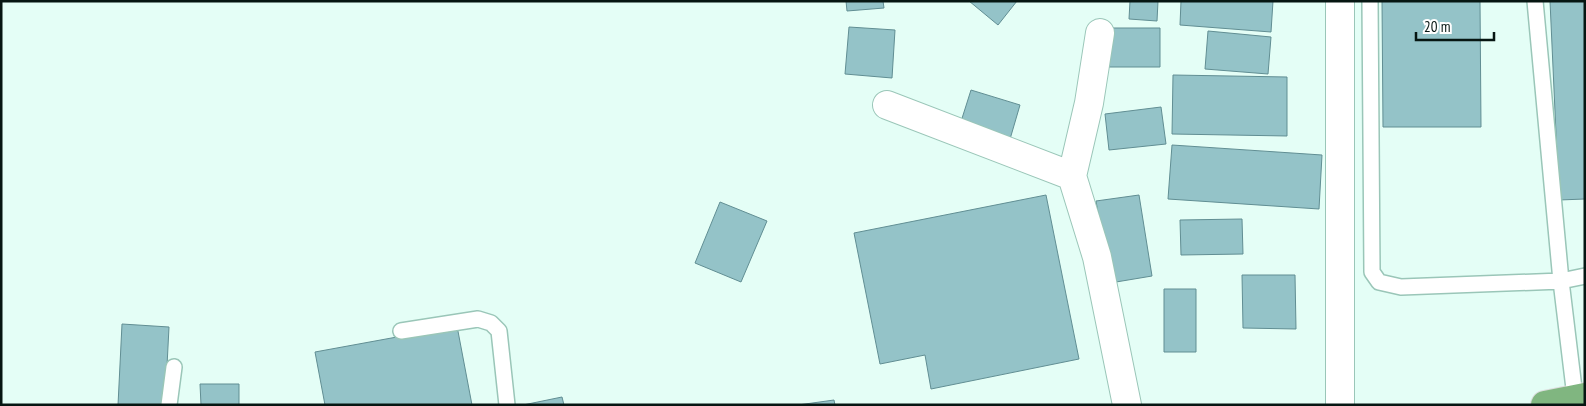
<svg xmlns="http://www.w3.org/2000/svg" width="1586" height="406" font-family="'PT Sans Narrow',sans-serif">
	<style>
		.building { fill: #94c3c8; stroke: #618e93 }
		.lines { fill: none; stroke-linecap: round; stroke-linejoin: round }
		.lane-casing { stroke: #9ac6b8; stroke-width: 18 }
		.street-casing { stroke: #9ac6b8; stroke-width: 30 }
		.highway-casing { stroke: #dcdede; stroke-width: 30 }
		.lane { stroke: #fff; stroke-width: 15 }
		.street { stroke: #fff; stroke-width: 28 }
		.highway { stroke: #80b680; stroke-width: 28 }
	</style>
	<rect width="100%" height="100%" fill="#e4fef6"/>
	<path class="building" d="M846,1H883L884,8L847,11Z
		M969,1H1017L998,25Z
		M1130,1H1158L1157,21L1129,19Z
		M1181,1H1273L1271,32L1180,25Z
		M1382,1H1480L1481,127H1383Z
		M1550,1H1585V199L1559,200Z
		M849,27L895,30L892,78L845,74Z
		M1105,28H1160V67H1106Z
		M1208,31L1271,37L1268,74L1205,69Z
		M1173,75L1287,77V136L1172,134Z
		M971,90L1020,105L1008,146L958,131Z
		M1161,107L1166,144L1109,150L1105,114Z
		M1172,145L1322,155L1319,209L1168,199Z
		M1046,195L1079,359L931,389L925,355L880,364L854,233Z
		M1139,195L1152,276L1110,283L1096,201Z
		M720,202L767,221L741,282L695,263Z
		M1242,219L1243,254L1181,255L1180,220Z
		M1242,275H1295L1296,329L1243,328Z
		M1164,289H1196V352H1164Z
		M122,324L169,327L165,405H118Z
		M457,326L472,405H325L315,352Z
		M200,384H239V405H201Z
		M562,397L564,405H523Z
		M834,400L835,405H798Z"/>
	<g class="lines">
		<defs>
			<path id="lane" d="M1370,1L1372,272L1379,282L1401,287L1561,281L1585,276
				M1535,1L1561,281L1576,405
				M401,331L478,319L491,323L499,331L507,405
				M169,405L174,367"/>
			<path id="street" d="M1340,1V405
				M887,105L1072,176L1097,257L1127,405
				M1072,176L1089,103L1100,33"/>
			<path id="highway" d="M1545,405L1585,397"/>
		</defs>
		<use href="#lane" class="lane-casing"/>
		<use href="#street" class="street-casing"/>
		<use href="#highway" class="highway-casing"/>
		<use href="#lane" class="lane"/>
		<use href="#street" class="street"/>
		<use href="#highway" class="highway"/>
	</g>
	<rect width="1586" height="406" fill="none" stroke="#061612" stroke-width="5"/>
	<path d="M1416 32v8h78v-8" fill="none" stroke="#061612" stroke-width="2.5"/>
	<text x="1424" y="32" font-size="15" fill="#061612" stroke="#ffffff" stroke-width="4" paint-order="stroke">20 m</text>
</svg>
